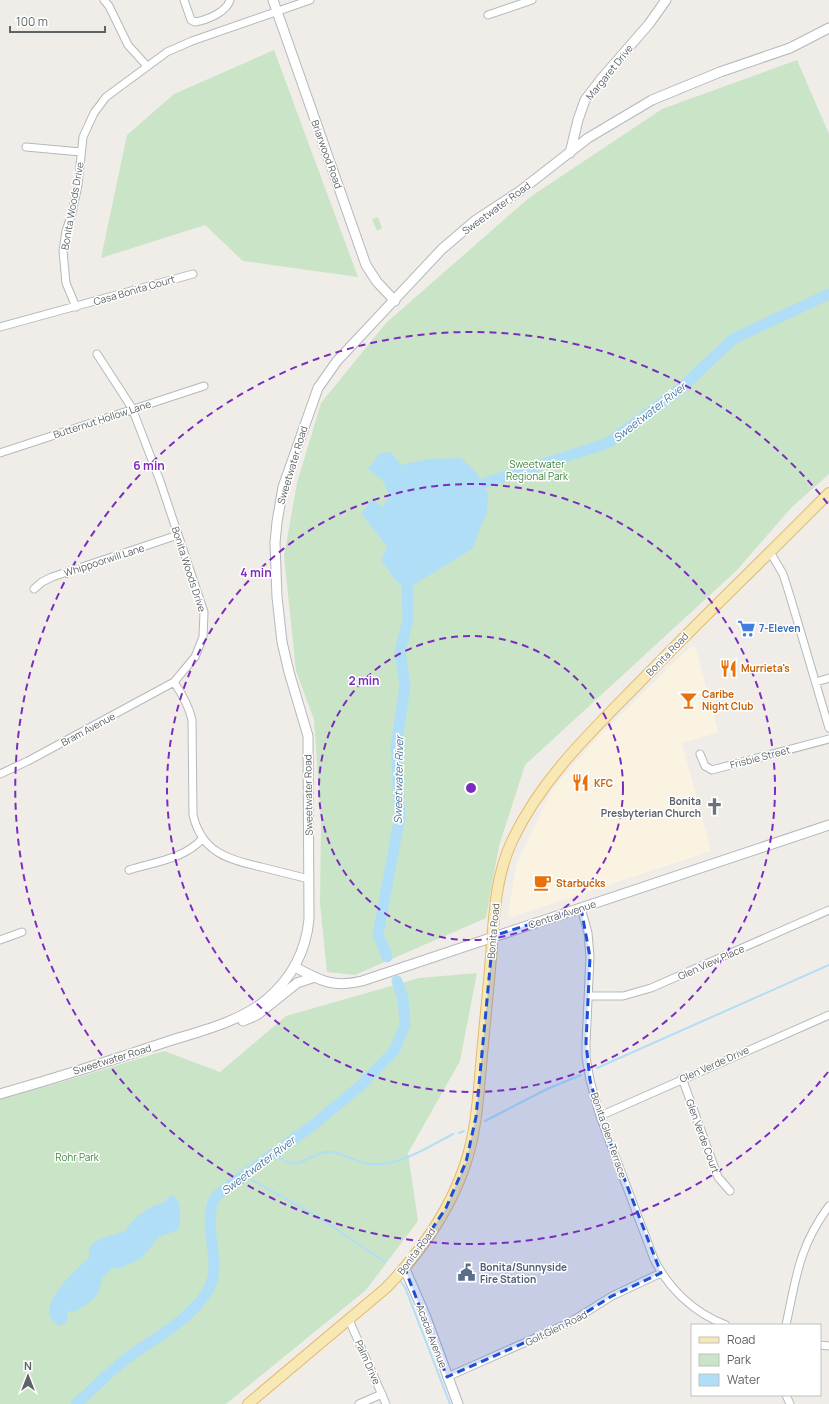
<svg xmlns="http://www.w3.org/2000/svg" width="829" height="1404" font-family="Manrope,sans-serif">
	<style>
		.commercial { fill: #fbf3e2 }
		.green { fill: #cae4c7 }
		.water { fill: #b1def7 }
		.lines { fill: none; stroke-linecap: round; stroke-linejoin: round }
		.stream { stroke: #b1def7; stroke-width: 2 }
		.river { stroke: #b1def7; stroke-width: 11 }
		.street-casing { stroke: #b5b8bb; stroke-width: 9 }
		.secondary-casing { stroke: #b4b7bb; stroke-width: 11 }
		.primary-casing { stroke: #e4ba6c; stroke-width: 12 }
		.street { stroke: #fff; stroke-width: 7 }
		.secondary { stroke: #fff; stroke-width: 9 }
		.primary { stroke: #f8e8b5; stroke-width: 10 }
		.marked { fill: #1d4ed8; fill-opacity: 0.2; stroke: #1d4ed8; stroke-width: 3; stroke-dasharray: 8 5; stroke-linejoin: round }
		.ring { fill: none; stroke: #7b2cbf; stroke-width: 2; stroke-dasharray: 7 5 }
		.labels { text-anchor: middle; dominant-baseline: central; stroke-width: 3; stroke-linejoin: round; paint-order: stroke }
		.street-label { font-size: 10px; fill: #5f6366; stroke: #fff }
		.park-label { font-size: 10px; fill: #41853f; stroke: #fff }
		.shop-label { font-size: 10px; font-weight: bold; fill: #366cbe; stroke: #fff; text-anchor: start }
		.food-label { font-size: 10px; font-weight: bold; fill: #c56008; stroke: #fff; text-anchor: start }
		.worship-label { font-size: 10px; font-weight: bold; fill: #5b616d; stroke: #fff; text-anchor: end }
		.service-label { font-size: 10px; font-weight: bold; fill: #4e5e75; stroke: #fff; text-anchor: start }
		.water-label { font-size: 11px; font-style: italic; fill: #4a7aa0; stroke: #fff }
		.centre { fill: #7b2cbf; stroke: #fff; stroke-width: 2 }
		.ring-label { font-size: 12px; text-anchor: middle; font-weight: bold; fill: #7b2cbf; stroke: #fff; stroke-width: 3; stroke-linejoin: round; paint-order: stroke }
	</style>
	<rect width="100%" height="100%" fill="#f0ede8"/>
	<path class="commercial" d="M695,646L718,732L682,743L711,851L511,917L508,914L509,907L517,863L552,790L599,736L688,649Z"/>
	<path class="green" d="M274,50L358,277L243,261L205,225L101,258L127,135L174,94Z
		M797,60L829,134V474L791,508L736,571L525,765L499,846L486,918L355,975L327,972L320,904L321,821L314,720L296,671L284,556L297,483L321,403L386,323L530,197L662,109Z
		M378,217L382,228L377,231L372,219Z
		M477,973L460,1061L408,1153L418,1221L366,1290L226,1404H0V1099L62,1082L164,1051L220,1072L286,1016L419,978Z"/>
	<path class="water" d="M391,452L401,465L429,459L461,458L477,473L482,484L488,492L487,512L472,549L407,589L396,581L381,560L387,547L361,513L373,499L382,507L389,496L383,481L368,469L380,453Z
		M171,1195C173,1197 177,1199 178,1201C181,1206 181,1225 178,1230L159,1237L142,1258L119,1269L112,1268L102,1279L98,1294L89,1303L74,1312L68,1311L67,1322L60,1326C28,1312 75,1270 89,1258V1248L97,1240L125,1231L135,1218L152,1206L163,1203Z"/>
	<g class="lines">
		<path class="stream" d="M597,1068L829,965
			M485,1121L547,1089L581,1075
			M459,1133L464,1131
			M276,1152C292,1176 307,1156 325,1152C340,1150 355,1163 370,1164C399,1167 428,1147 453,1134
			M243,1175L320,1218L385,1262
			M401,1282L405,1287L450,1404"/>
		<path class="river" d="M471,492L482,484L608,443L678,391L733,339L829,294
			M387,957L378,934L400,816L396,748L405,685L400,652L408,619L407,589L410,575
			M76,1404C95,1388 112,1368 133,1354C159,1336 189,1320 207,1292C224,1265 203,1232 213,1202C214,1198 219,1194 222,1191L313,1125L359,1087L394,1051L405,1025L403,998L397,981"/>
		<defs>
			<path id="street" d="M104,0L109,6L128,45L147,66
				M184,0L191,20L195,22C207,20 227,12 230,0
				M488,15L532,0
				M26,147L81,152
				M76,307L66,283L63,251L66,231L72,213L78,185L83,137L94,113L106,97L167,52L192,41L310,0
				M0,327L193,274
				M0,453L204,386
				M770,552L783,574L790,596L829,728
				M34,589L42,582L52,577L178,535
				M174,682C182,694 189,706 192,720L193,815C202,853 228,859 261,867C277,871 293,875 309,879
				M816,682L829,678
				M700,754L705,766L712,770L829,739
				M0,774L28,761L174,682L195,657L203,637L204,612L160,481L132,408L97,354
				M129,870C154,862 185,859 203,838
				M581,908L588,933L590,957L586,1043V1057L590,1080L600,1116L654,1259C669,1289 694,1313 726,1325
				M0,940L22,932
				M589,996H623L651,988L829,910
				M682,1078L718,1177L730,1191
				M600,1116L829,1015
				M349,1320L386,1404
				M786,1325C796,1278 799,1246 829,1206
				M820,1345L829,1346
				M447,1377L569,1323L612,1296L661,1273
				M786,1395L790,1404
				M359,1404L382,1394"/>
			<path id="secondary" d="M273,0L366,265L377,282L395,301
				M570,153L578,120L585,100L602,78L649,24L666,0
				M295,967C320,981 334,988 362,981L829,825
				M243,1021L257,1015L297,983L315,977
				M0,1094C56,1078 113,1060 169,1041C201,1031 239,1022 266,1000C291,979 306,951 309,919L308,736L289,672L282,642L277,597L275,543L277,522L283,487L318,388L337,361L442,249L476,220L520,191L588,138L652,100L720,72L790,48L829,28
				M405,1269L425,1315L458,1404"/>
			<path id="primary" d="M248,1404L386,1288C420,1253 449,1212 465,1165C476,1133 478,1099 481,1066C484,1030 488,994 491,957C494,918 495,877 512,841C541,779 590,733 637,685C700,620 765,558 829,493"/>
		</defs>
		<use href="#street" class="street-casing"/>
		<use href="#secondary" class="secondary-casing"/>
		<use href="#primary" class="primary-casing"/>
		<use href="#street" class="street"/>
		<use href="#secondary" class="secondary"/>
		<use href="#primary" class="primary"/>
	</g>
	<path class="marked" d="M581,908L590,957L586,1043L590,1080L600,1116L661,1273L612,1296L569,1323L447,1377L405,1269L446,1208L466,1162L476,1117L493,936Z"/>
	<g class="ring">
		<circle cx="471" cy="788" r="152"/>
		<circle cx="471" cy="788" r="304"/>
		<path d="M828 1072A456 456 0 1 1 828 504"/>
	</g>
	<defs>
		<symbol id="supermarket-bare" viewBox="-9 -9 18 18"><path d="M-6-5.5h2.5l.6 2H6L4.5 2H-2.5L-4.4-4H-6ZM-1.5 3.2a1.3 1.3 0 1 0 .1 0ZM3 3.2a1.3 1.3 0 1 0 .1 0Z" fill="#3f7fe0" stroke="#fff" stroke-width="2.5" paint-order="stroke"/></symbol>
		<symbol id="restaurant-bare" viewBox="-9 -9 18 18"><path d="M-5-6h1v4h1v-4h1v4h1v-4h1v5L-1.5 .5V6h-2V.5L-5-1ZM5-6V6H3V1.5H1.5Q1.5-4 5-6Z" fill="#e8710a" stroke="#fff" stroke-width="2.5" paint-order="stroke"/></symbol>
		<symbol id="bar-bare" viewBox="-9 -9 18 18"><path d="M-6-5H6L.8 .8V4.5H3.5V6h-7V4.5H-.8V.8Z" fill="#e8710a" stroke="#fff" stroke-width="2.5" paint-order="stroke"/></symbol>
		<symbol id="church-bare" viewBox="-9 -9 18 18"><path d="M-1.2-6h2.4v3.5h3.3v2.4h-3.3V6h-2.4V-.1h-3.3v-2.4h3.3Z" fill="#6b7280" stroke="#fff" stroke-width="2.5" paint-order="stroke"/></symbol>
		<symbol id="cafe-bare" viewBox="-9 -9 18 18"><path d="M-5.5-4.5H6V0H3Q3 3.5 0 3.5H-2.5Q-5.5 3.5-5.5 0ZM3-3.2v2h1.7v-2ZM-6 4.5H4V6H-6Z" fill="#e8710a" stroke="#fff" stroke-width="2.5" paint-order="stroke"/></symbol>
		<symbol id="civic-bare" viewBox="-9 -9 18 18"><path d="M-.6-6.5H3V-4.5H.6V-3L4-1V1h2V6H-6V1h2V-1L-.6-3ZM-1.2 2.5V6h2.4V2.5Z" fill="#5c6f8a" stroke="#fff" stroke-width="2.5" paint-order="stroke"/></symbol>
	</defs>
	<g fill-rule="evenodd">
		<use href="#supermarket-bare" x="734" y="616" width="25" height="25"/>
		<use href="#restaurant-bare" x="716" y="656" width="25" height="25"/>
		<use href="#bar-bare" x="676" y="688" width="25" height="25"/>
		<use href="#restaurant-bare" x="568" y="770" width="25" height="25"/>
		<use href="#church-bare" x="702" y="794" width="25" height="25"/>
		<use href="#cafe-bare" x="530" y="870" width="25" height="25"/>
		<use href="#civic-bare" x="454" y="1260" width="25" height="25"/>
	</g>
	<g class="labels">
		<g class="street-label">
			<text transform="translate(609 72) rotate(-51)">Margaret Drive</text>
			<text transform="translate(327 154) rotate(70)">Briarwood Road</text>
			<text transform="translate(72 206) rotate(-80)">Bonita Woods Drive</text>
			<text transform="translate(496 208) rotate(-36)">Sweetwater Road</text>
			<text transform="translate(134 290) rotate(-16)">Casa Bonita Court</text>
			<text transform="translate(102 419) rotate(-18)">Butternut Hollow Lane</text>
			<text transform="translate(292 465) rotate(-73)">Sweetwater Road</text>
			<text transform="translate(104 560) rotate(-18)">Whippoorwill Lane</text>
			<text transform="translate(189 569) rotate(72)">Bonita Woods Drive</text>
			<text transform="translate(667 654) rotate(-46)">Bonita Road</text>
			<text transform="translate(88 729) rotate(-28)">Bram Avenue</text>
			<text transform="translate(760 757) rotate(-15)">Frisbie Street</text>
			<text transform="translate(308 795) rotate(-91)">Sweetwater Road</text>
			<text transform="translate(562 914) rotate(-18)">Central Avenue</text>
			<text transform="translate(493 931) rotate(-85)">Bonita Road</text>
			<text transform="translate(711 962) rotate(-24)">Glen View Place</text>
			<text transform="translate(112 1059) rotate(-17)">Sweetwater Road</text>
			<text transform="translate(714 1064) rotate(-24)">Glen Verde Drive</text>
			<text transform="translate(609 1135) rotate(71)">Bonita Glen Terrace</text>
			<text transform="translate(703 1136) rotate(70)">Glen Verde Court</text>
			<text transform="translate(416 1251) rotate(-53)">Bonita Road</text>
			<text transform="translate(556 1328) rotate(-26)">Golf Glen Road</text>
			<text transform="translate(432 1336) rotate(69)">Acacia Avenue</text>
			<text transform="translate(368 1362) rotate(66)">Palm Drive</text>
		</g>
		<g class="park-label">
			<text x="537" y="464">Sweetwater<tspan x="537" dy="12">Regional Park</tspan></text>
			<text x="77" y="1157">Rohr Park</text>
		</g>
		<g class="shop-label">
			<text x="759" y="628">7-Eleven</text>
		</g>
		<g class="food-label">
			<text x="741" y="668">Murrieta's</text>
			<text x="702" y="694">Caribe<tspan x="702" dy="12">Night Club</tspan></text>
			<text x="594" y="783">KFC</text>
			<text x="556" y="883">Starbucks</text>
		</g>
		<g class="worship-label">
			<text x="701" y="801">Bonita<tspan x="701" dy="12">Presbyterian Church</tspan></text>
		</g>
		<g class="service-label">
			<text x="480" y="1267">Bonita/Sunnyside<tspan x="480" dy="12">Fire Station</tspan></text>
		</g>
		<g class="water-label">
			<text transform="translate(649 412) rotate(-38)">Sweetwater River</text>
			<text transform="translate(398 780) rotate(-89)">Sweetwater River</text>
			<text transform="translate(258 1165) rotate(-37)">Sweetwater River</text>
		</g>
	</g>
	<circle cx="471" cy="788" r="6" class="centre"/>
	<g class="ring-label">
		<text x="149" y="470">6 min</text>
		<text x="256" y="577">4 min</text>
		<text x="364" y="685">2 min</text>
	</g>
	<rect x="691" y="1324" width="130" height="72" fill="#ffffff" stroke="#bfc1c2"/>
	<rect x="699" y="1337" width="20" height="6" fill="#f8e8b5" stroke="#bfc1c2"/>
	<text x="727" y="1344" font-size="12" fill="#5f6366">Road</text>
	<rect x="699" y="1354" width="20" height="12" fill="#cae4c7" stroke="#bfc1c2"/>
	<text x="727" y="1364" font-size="12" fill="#5f6366">Park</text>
	<rect x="699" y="1374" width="20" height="12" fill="#b1def7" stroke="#bfc1c2"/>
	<text x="727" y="1384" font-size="12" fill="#5f6366">Water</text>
	<g transform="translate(28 1376)" stroke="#ffffff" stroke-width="3" paint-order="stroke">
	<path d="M0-3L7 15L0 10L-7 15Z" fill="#5f6366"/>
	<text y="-6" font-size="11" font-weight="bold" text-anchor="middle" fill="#5f6366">N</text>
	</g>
	<path d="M10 26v6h95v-6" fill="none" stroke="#5f6366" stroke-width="2"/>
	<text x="16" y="26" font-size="12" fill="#5f6366" stroke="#ffffff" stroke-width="3" paint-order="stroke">100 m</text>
</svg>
